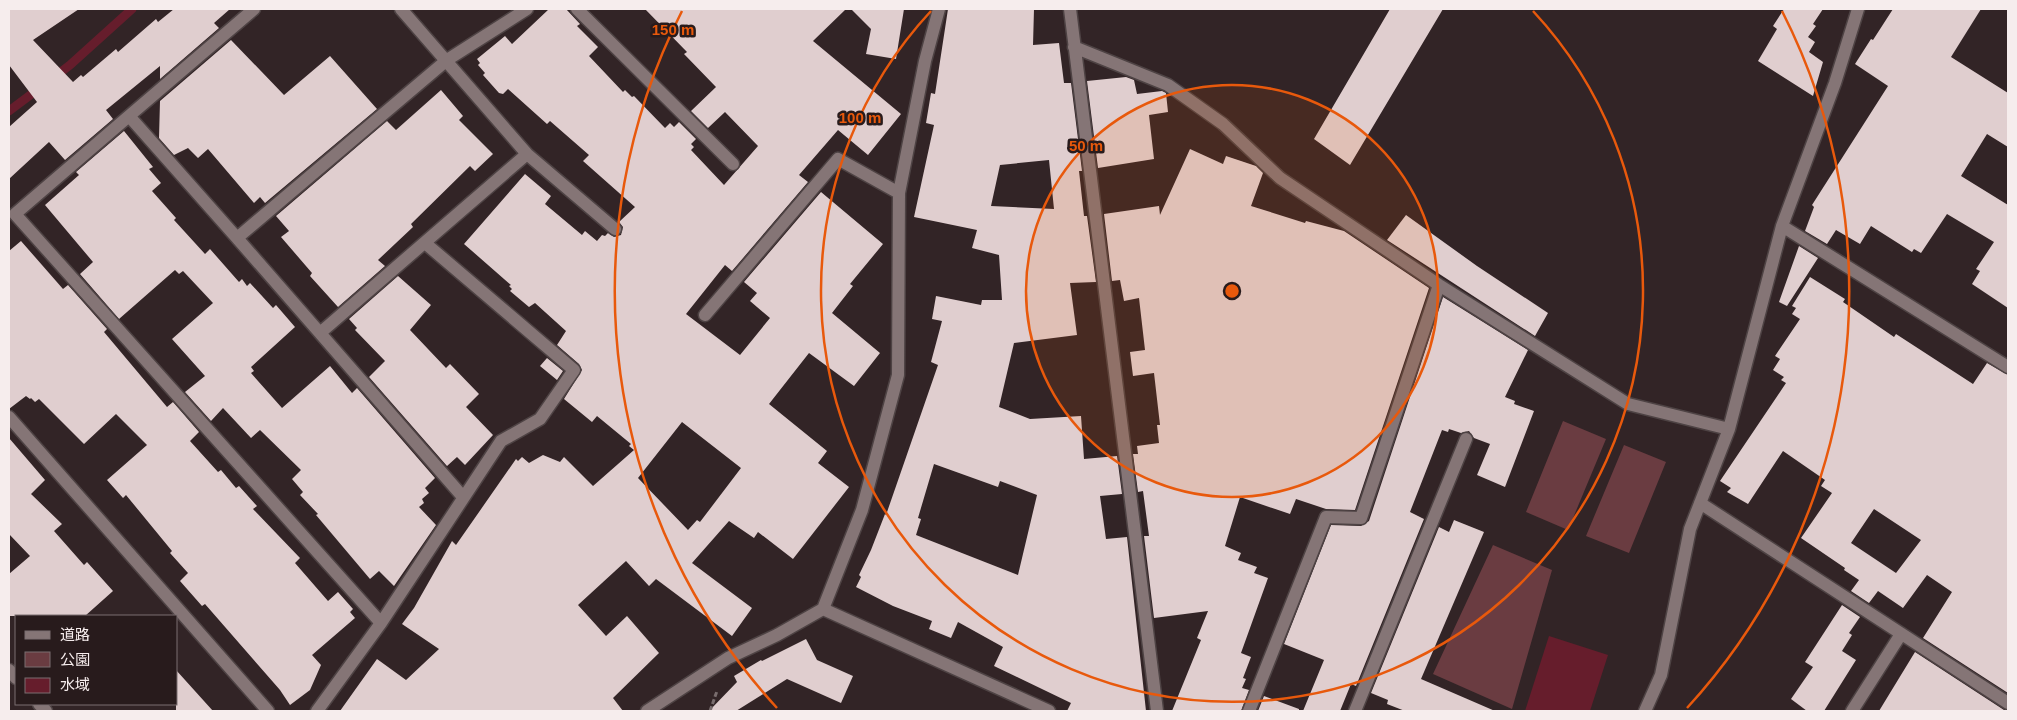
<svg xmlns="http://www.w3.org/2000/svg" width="2017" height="720" font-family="Helvetica,'Noto Sans JP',sans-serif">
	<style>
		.green { fill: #6a3c41 }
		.water { fill: #661d2c }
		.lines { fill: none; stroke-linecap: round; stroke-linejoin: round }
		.stream { stroke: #661d2c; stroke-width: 9 }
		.building { fill: #e0cecf; fill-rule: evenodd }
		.minor-casing { stroke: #4e4344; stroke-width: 15 }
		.path { stroke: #796d6e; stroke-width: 3; stroke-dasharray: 5 2.5; stroke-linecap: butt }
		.minor { stroke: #857576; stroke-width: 12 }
		.ring { fill: none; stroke: #e8590c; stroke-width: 2.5 }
		.centre { fill: #e8590c; stroke: #281b1c; stroke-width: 2.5 }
		.ring-label { font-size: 15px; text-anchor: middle; font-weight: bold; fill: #e8590c; stroke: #281b1c; stroke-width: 5; stroke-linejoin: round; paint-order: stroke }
	</style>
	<rect width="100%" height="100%" fill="#322426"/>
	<path class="green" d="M1563,421L1606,439L1568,530L1526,512Z
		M1624,445L1666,462L1629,553L1586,536Z
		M1493,545L1552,570L1512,709L1433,674Z"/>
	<path class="water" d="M1549,636L1608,655L1590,711H1525Z"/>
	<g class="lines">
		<path class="stream" d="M53,78L70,65L132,9
			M9,111L41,87"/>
	</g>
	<path class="building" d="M9,9H79L33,40L73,82L81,75L83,77L116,49L118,52L156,19L158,22L174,9H230L214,23L219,28L160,79V66L106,110L113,119L65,160L49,142L9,179V127L37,102L9,65Z
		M549,9H566L580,24L577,26L598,47L589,56L623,92L625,90L632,97L634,96L665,128L670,123L674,127L679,122L696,139L691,144L694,147L691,150L724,185L758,146L725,112L708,128L691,111L716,87L684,54L687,52L645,9H846L813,41L901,114L868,155L838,130L799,175L808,182L732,271L725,265L686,314L740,355L770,318L750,301L757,293L744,282L821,192L883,244L850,284L853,286L832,313L880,353L854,386L809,353L769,404L827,451L818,463L849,487L793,559L758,532L754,538L729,521L692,563L752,608L732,636L656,579L649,586L626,561L578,605L606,636L627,616L659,653L613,698L623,711H340L377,659L406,680L439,649L402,624L414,608L452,541L456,545L516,459L518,461L522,457L529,463L543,455L560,462L564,457L593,486L634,450L629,446L631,444L597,416L592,422L564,399L582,370L579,364L557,345L566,331L535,303L529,307L510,291L512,289L509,286L511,285L464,244L525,174L551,196L545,204L582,235L585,231L597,241L602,235L605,236L608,233L614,237L621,235L623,227L619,222L635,207L583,161L589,155L550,121L547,124L508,89L503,94L499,93L483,75L485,73L478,65L480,63L477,59L505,36L512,44ZM682,422L741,468L700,522L697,520L688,530L638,478Z
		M851,9H904L896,59L866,54L871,29Z
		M948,9H1034L1033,45L1059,43L1064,83H1071L1082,171H1079L1084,216H1087L1096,282L1070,283L1077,335L1014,343L999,407L1030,419L1081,416L1084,459L1117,456L1122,494L1100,496L1106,539L1127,537L1146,711H1067L1071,703L994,666L1003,647L958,622L951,638L929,629L932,621L893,606L856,587L861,577L859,575L871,550L885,514L886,515L938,365L931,362L942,321L932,319L936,296L981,305L982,300H1002L999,255L972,248L977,230L914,217L934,125L926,123L931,93L935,94ZM1049,160L1054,209L991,206L1000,165ZM934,464L998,487L1000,481L1037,495L1018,575L916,535L921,519L918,518Z
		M1390,9H1443L1350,165L1314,139Z
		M1784,9H1823L1813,24L1816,26L1808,37L1815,42L1809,52L1823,62L1813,96L1758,61L1777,29L1773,26Z
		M1893,9H1981L1951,57L2008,93V147L1987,134L1961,176L2008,205V308L1972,284L1980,271L1976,269L1994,242L1947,214L1921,253L1914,249L1912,252L1871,226L1860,244L1836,230L1827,244L1805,231L1814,207L1812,205L1888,86L1855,64L1871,39L1873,40Z
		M231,40L284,95L330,56L377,109L265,203L260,197L254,203L208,149L198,158L188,148L174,155L159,138L160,101Z
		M1126,77L1134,80L1137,94L1162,91L1166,93L1168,112L1149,115L1154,159L1098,168L1087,81Z
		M441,90L463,116L459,120L493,154L475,171L470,166L411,224L413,227L378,260L385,266L338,307L310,276L312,273L281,237L289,231L276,216L387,121L396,130Z
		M124,131L153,167L149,169L161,183L152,191L176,218L174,220L205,254L210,249L239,282L242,279L247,286L250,283L273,308L276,305L295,327L251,367L254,371L251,373L282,408L330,366L352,393L357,388L435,478L425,488L429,493L422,499L424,503L419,507L436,525L394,586L379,571L370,579L316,515L318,514L300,495L303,492L292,479L301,470L260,430L251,438L223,408L211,421L185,392L205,376L172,339L213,303L183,271L179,274L175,270L119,319L80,274L93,262L45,205L79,175L76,172Z
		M1190,149L1223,164L1226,156L1256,166L1263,173L1251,206L1305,223L1306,221L1344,231L1429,288L1355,510L1326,509L1296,499L1290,514L1240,497L1225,546L1241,553L1238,560L1257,567L1254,573L1268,578L1241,653L1251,657L1243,678L1246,679L1242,688L1249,690L1241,711H1172L1201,640L1197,638L1208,611L1154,618L1144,536H1149L1143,491L1138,492L1133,454H1138L1137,446L1159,443L1157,425H1160L1154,373L1133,376L1130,352L1145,350L1139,298L1124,301L1120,280L1112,281L1104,214L1159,206L1160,215Z
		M1406,215L1477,266L1548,313L1535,336L1387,240Z
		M21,241L63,289L68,285L107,329L104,332L167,407L173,402L199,432L190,441L218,472L221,470L236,488L239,486L257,506L253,509L300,558L295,563L328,601L338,592L353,609L350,612L355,618L312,655L321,665L310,690L290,705L280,690L205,604L202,606L180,581L188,573L170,553L172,551L126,495L123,498L107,480L147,445L116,414L84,444L39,399L35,402L31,398L30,399L26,396L9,409V251Z
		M1799,246L1818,258L1787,306L1779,302Z
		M398,276L431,305L410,330L446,368L450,364L479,394L466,407L493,435L465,465L457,457L447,466L369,377L385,361L355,330L357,328L349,319Z
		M1810,277L1845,299L1843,302L1894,337L1896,334L1973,384L1987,363L2008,375V693L1923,638L1952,592L1927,575L1903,608L1878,591L1869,603L1851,591L1859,580L1844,570L1845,568L1801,538L1832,493L1821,486L1825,480L1783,451L1748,504L1727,492L1731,488L1720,481L1786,383L1781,380L1784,377L1773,370L1780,359L1775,356L1800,319L1792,314L1796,308L1792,306ZM1874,509L1921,540L1896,573L1851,543Z
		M1443,297L1528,350L1505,397L1515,401L1514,404L1534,411L1505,487L1477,475L1490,444L1474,438L1469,431L1461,433L1449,429L1448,432L1442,430L1410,512L1424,519L1356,686L1351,684L1340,711H1303L1324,660L1284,644L1331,525L1361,526L1369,521Z
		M547,358L563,371L557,380L540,366Z
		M9,438L45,480L31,494L62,524L54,531L84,565L87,562L113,591L85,616H9V574L30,556L9,534Z
		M1454,520L1484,532L1421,679L1495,711H1405L1387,704L1388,700L1371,693L1439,527L1449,532Z
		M1842,605L1860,617L1849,633L1852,635L1842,651L1856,660L1824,711H1807L1791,699L1813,667L1805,662Z
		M806,639L817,660L853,676L841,703L787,679L736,711H709L737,682L734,676L761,660L762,661Z
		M1915,652L2004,710L2008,711H1879Z
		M176,670L213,711H176Z
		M1264,696L1299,709V711H1258Z"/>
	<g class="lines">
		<defs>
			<path id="minor" d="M401,9L527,154
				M577,9L733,164
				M1070,9L1157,711
				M1074,47L1168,85L1223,124L1280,178L1439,285L1628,404L1729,429
				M129,116L254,9
				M1782,226L2008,367
				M237,238L129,116L15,214L381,623
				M705,315L838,159L899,193
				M320,333L527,154L615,229
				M9,417L268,711
				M463,497L237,238L447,60L527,9
				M1700,503L2008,703
				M823,609L1049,711
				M9,670L16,678
				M39,704L46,711
				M317,711L381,623L501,441L540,419L574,370L425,243
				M647,711L728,658L777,635L823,609L862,510L898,375L899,193L925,61L939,9
				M1249,711L1326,517L1361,518L1439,285
				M1355,711L1466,439
				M1645,711L1661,675L1690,529L1729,429L1782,226L1835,83L1858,9
				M1852,711L1901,634"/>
		</defs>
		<use href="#minor" class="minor-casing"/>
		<path class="path" d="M710,711L717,691"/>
		<use href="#minor" class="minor"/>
	</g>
	<circle cx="1232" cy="291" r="206" fill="#e8590c" fill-opacity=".12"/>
	<g class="ring">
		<circle cx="1232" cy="291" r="206"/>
		<path d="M1533 11A411 411 0 1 1 931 11"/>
		<path d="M777 708A617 617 0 0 1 682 11M1782 11A617 617 0 0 1 1687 708"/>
	</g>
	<circle cx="1232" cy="291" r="8" class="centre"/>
	<g class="ring-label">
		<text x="673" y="35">150 m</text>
		<text x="860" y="123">100 m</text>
		<text x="1086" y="151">50 m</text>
	</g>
	<rect width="2017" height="720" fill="none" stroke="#f6eded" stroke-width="20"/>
	<rect x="15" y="615" width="162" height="90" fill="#281b1c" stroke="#7a6f70"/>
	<rect x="25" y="631" width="25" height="8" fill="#857576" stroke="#7a6f70"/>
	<text x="60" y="640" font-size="15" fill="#f6eded">道路</text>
	<rect x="25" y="652" width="25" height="15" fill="#6a3c41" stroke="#7a6f70"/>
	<text x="60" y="665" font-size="15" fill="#f6eded">公園</text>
	<rect x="25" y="678" width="25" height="15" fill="#661d2c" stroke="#7a6f70"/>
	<text x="60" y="690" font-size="15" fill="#f6eded">水域</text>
</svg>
